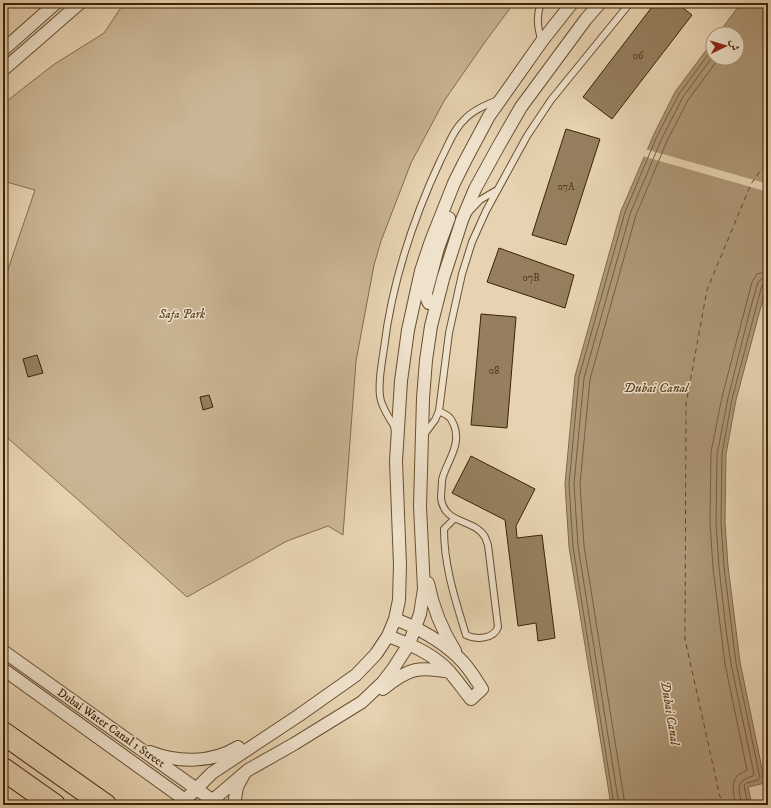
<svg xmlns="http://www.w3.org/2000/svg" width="771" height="808" font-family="'IM FELL DW Pica',Amiri,serif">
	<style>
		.green { fill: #cab594; stroke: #846c4c }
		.water { fill: #ad9776; stroke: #806948 }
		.pier { fill: #e7d3b1 }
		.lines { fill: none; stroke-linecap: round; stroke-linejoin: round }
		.shore { stroke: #755d3d; stroke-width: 1 }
		.ferry { stroke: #5f4626; stroke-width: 1; stroke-dasharray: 5 4; stroke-linecap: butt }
		.building { fill: #957f5e; stroke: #3d2304 }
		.lane-casing { stroke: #684f2f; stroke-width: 8 }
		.street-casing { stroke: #684f2f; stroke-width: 14 }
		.highway-casing { stroke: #3d2304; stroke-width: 24 }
		.lane { stroke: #efe2cc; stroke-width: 6 }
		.street { stroke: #efe2cc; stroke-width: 12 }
		.highway { stroke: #e7d3b1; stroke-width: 22 }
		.labels { text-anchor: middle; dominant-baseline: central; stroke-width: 3; stroke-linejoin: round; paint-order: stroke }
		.number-label { font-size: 10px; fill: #533a1a }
		.park-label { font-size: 12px; font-style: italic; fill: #604828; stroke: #efe2cc }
		.street-label { font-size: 12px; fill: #3d2304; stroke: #efe2cc }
		.water-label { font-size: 13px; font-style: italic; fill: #5f4626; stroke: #efe2cc }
	</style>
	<rect width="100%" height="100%" fill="#e7d3b1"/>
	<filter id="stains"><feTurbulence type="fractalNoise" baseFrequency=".005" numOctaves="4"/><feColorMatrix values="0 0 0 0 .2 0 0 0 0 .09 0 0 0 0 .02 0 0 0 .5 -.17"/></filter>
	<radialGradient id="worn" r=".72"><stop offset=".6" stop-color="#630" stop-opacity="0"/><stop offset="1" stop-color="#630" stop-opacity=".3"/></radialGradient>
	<path class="green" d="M124,3H514L485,42L444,101L411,163L381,241L374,265L356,361L343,535L328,526L287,541L187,597L75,497L3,434V284L35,190L3,181V104L53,65L104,33Z"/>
	<path class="water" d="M741,3H768V280L736,400L726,454L725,522L728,566L740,662L765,783L748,787L752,805H611L569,547L565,484L575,376L621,211L654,134L675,92L713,41V58H737V34H718Z"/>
	<path class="pier" d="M645,149L768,184V192L642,156Z"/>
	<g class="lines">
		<path class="shore" d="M614,805L573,547L569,484L579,377L625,212L657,136L679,94L713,48
			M619,805L578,546L574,484L584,378L630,214L662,138L683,97L713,56
			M625,805L584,546L580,484L590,379L636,215L667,141L688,100L719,58
			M736,805C734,795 730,783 738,775C741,773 744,772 747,770L725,664L713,568L710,522L711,452L722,397L752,282L757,274L768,271
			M742,805C739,790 734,781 753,776L754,774L731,664L726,630L719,567L716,523L717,455L728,398L750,310L758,282L763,278L768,277
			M748,805L744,785L747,783L758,780L760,778L736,663L724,567L721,522L722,454L732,399L762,285L765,282H768"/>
		<path class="ferry" d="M727,805L720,797L685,639L686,404L707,290L751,184L768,160"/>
	</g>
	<path class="building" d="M655,3H677L692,15L612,119L583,97Z
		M566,129L600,139L566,245L532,235Z
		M499,248L574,275L565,308L487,282Z
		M481,314L516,317L507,428L471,425Z
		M37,355L43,373L28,377L23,359Z
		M209,395L213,407L203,410L200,397Z
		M471,456L535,489L516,526L517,538L542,535L555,638L538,641L536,623L518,626L505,520L452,493Z"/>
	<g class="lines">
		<defs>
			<path id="lane" d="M541,3C536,16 537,28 542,41
				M468,213L480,200L497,190
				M439,411C442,413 446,414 449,417C452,419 452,422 454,425C462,446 446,462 442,480C442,486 441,493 441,498C444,525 474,518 485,537C486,539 487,543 488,545L498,627C494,639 476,640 466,635C455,599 444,566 444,529L454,519
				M395,432L394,426C389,417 381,407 380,396C378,380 382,363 384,348C392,282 413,219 441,159C448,146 453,130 464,120C473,110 486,105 498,100
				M423,436L435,420L439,411L449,333L462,274L472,242L486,211L527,136L551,100L630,3"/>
			<path id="street" d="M3,50L56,3
				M3,70L80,3
				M437,300L433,303H429L427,299L426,293L438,248L449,218
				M428,583C433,608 442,630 455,651
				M388,636C409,644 429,652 445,667C455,677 462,688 471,699L482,689C475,678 468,666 458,657C440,640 418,628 395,619
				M3,651L219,805
				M3,669L192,805
				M383,689C408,668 419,666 450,672
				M150,752C179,763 212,763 238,747
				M185,800L212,773L298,716L356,675L376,654L388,636L395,619L399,600L400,565L396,461L401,381L408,330L421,271L431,241L454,183L465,161L489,116L542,41L572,3
				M207,805L248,770L294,744L362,702L383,682L393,669L409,644L420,614L424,589L420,506L423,398L426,360L431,326L443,279L462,220L475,189L498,147L521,107L586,19L600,3
				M234,805L237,787L243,776"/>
			<path id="highway" d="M3,733L105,805
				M3,769L54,805"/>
		</defs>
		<use href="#lane" class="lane-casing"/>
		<use href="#street" class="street-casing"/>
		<use href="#highway" class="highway-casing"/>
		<use href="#lane" class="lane"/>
		<use href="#street" class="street"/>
		<use href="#highway" class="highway"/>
	</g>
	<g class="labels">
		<g class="number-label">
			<text x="638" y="56">06</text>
			<text x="566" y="187">07A</text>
			<text x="531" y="278">07B</text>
			<text x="494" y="371">08</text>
		</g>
		<g class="park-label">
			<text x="182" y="314">Safa Park</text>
		</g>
		<g class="street-label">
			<text transform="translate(111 728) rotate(35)">Dubai Water Canal 1 Street</text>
		</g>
		<g class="water-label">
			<text x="656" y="388">Dubai Canal</text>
			<text transform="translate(670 713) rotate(81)">Dubai Canal</text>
		</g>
	</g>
	<rect width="771" height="808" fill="none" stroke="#e7d3b1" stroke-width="16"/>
	<rect x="4" y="4" width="763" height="800" fill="none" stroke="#3d2304" stroke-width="2"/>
	<rect x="8" y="8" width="755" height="792" fill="none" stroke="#3d2304"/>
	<g transform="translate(725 46) rotate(85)"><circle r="19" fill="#efe2cc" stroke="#a8967c"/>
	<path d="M0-3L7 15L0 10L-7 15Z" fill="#8f2418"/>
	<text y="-6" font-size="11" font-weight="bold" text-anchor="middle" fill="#3d2304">ش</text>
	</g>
	<rect width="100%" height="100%" filter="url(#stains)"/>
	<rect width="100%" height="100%" fill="url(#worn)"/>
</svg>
